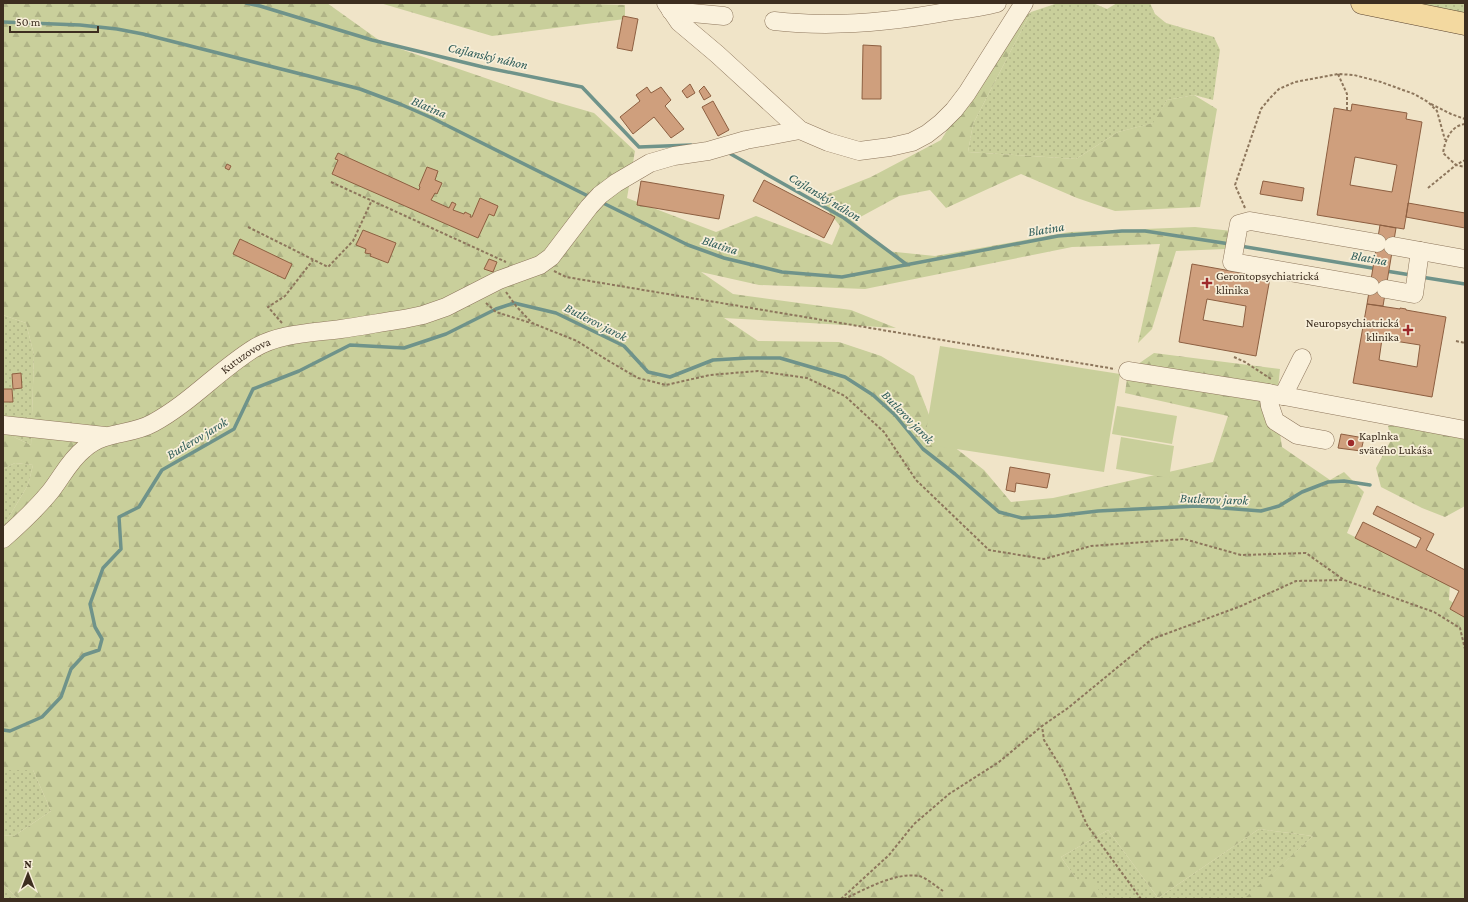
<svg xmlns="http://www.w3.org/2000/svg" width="1468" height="902" font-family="'Crimson Pro',serif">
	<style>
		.grass { fill: url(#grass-dots) }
		.forest { fill: url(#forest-firs) }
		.pitch { fill: #c9cf9b }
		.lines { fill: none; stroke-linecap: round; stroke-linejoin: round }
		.stream { stroke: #6f938a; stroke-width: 3.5 }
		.building { fill: #cf9f7d; stroke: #8d5f41; fill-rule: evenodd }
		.minor-casing { stroke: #8d765c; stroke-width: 19 }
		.major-casing { stroke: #5b4430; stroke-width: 23 }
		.path { stroke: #8d765c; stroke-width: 2; stroke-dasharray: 3 2; stroke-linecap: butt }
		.minor { stroke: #faf1dc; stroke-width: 18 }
		.major { stroke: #f3d9a0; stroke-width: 22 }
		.poi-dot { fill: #9e2a2b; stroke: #f7eed8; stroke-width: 1.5 }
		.labels { text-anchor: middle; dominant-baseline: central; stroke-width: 3.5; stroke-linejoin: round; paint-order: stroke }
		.poi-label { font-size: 12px; fill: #3d2e20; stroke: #f7eed8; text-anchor: start }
		.street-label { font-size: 12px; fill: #3d2e20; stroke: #f7eed8 }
		.water-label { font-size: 13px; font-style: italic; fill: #2f5d5a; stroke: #f7eed8 }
	</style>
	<defs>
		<pattern id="grass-dots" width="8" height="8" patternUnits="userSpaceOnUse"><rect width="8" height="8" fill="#c9cf9b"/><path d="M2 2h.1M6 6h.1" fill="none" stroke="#aeb285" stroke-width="1.8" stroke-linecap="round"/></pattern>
		<pattern id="forest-firs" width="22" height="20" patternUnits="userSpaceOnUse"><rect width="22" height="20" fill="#c9cf9b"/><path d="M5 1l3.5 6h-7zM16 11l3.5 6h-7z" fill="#aeb285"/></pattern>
	</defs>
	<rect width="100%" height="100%" fill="#f0e4c8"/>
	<path class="grass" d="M1058,3H1093L1107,9L1117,3H1150L1155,14L1166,23L1214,37L1220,50L1213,100L1194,95L1167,100L1154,123L1118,132L1076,159L968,152L973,124L1031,12Z
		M1399,3H1465V14Z
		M3,315L26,323L34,355L31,445L3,432Z
		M15,463L33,465L28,485L3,527V469Z
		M3,770H33L51,811L14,836L3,835Z
		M1259,829L1313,836L1247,897V899H1102L1105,898L1077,880L1061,857L1108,830L1158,898Z
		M3,884L18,899H3Z"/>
	<path class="forest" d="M3,3H327L383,43L549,100L594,113L635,151L627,198L716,232L756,216L832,245L840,226L818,198L871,177L941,140L1012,27L1031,12L973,124L968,152L1076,159L1118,132L1153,123L1167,100L1194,95L1217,109L1200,207L1115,211L1077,198L1021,174L946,208L930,190L899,196L853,221L886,251L935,256L1070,232L1195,227L1232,231L1226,249L1176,251L1152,329L1138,343L1160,244L1072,247L865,289L759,285L701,272L733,294L851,310L896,328L724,318L758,341L839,342L881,356L914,376L936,433L984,470L1011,502L1053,498L1213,462L1228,416L1125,393L1128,371L1154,353L1280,369L1276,407L1282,447L1330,480L1344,472L1364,492L1347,533L1450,584L1449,600L1465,610V899H1247L1246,897L1313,836L1259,829L1158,898L1108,830L1061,857L1077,880L1090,879L1105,898L1102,899H18L3,884V835L14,836L51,811L33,770H3V527L28,485L33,465L15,463L3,469V432L31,445L34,355L26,323L3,315Z
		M380,3H558L625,5V19L492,36Z
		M1414,422L1465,434V506L1445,517L1422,508L1381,487L1376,468L1391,440L1388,426Z"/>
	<path class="pitch" d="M940,346L1120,374L1104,472L924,444Z
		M1117,406L1177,416L1172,444L1112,434Z
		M1121,437L1174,446L1169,478L1116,469Z"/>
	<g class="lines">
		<path class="stream" d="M246,3L260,6L372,40L483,67L582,87L639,147L691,145
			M3,22L80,25L117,29L143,34L360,89L400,104L432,118L590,197
			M729,153L844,218L906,264
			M601,202L688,245L724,258L782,272L842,277L1058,236L1122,231H1145L1230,244
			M1240,246L1378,269
			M1386,271L1411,275
			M1421,277L1465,284
			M3,730L10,731L42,717L61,697L71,669L84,655L99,650L102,639L95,627L90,604L103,568L121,549L119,517L139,507L162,470L234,429L253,389L299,371L350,345L404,348L446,334L496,309L514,303L556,313L624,346L648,372L670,377L713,360L748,358H780L845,377L873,395L895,415L923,449L955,474L999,512L1022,518L1056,516L1098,511L1197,506L1261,511L1279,506L1302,492L1328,482L1344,481L1370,485"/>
	</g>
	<path class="building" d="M623,16L638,19L632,51L617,48Z
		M863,45L881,46V99H862Z
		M690,84L695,93L687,98L682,91Z
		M704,86L711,96L704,100L699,91Z
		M647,87L651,93L661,87L671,100L665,106L684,129L671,138L654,117L633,134L620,117L640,101L636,95Z
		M713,101L729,130L718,136L702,107Z
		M1352,104L1407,113L1406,119L1422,122L1404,229L1317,215L1334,108L1351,111ZM1355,157L1397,165L1392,192L1350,185Z
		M338,153L419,190L420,187L419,186L427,167L438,171L435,180L442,183L437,194L435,193L431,200L449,208L452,202L456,204L453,210L464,214L465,212L471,215L470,217H472L480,198L498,206L494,216L489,214L478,238L332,174L338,160L335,159Z
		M227,164L231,166L229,170L225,168Z
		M764,180L835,217L824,238L753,201Z
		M641,181L724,195L719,219L637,205Z
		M1263,181L1304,188L1302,201L1260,194Z
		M1408,203L1465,213V228L1406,217Z
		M1380,225L1396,228L1383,306L1367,304Z
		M363,230L396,243L388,263L370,256L371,254L365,253L366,249L356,245Z
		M240,239L292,264L285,279L233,254Z
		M489,259L497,262L493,272L484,269Z
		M1192,264L1270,278L1256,356L1179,342ZM1207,299L1246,306L1243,327L1203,320Z
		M1367,304L1400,309V308L1406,309V310L1446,317L1432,397L1353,383ZM1382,339L1420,345L1417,367L1379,360Z
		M21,373L22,388L13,389L12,374Z
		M3,389H12L13,402H3Z
		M1341,434L1364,438L1361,451L1338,448Z
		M1010,467L1050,474L1047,488L1016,483L1015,492L1006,490Z
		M1377,506L1434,534L1426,550L1465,570V614L1464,617L1450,609L1459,591L1355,538L1363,522L1416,548L1421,538L1373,514Z"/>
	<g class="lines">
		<defs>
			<g id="minor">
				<path d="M666,3L679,22L717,54L800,130L828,142L859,151L890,147L912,142L927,134L941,123L954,110L967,93L1024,3"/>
				<path d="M671,11L724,16"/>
				<path d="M774,21C834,28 893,22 951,11C966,9 982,7 997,3"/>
				<path d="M1393,246L1465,259"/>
				<path d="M1370,286L1232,262L1239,224L1250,221L1377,243"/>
				<path d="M1386,289L1414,294L1420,251"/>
				<path d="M1128,371L1268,393L1465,430"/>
				<path d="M1268,393L1270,406L1275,421L1297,435L1325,440"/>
				<path d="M1283,396L1302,358"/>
				<path d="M3,425L105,436"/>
				<path id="s1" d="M3,539C20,524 36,509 50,492C62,477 69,461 84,449C105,430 130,436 153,423C190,403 218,371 253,349C279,333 312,333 341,329C362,326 383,322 404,319L423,315L446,307L499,280L540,265L551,257L589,207L600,195L616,183L650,163L674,156L708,151L746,140L800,130"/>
			</g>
			<path id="major" d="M1362,3L1465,24"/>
		</defs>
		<use href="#minor" class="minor-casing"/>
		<use href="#major" class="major-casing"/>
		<path class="path" d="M1338,74L1347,94V110
			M1431,104L1451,114L1465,119
			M1465,124C1450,126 1445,141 1443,153L1456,165L1465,160
			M331,182L506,262
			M1428,188L1456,165L1465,167
			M1245,208L1235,185L1261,109L1270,98L1279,89L1295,82L1338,74L1354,75L1381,82L1414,94L1428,102L1437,111L1445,140
			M248,227L328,267L353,241L372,200
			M554,271L566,277L1115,369
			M506,292L516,306L532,323L577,341L607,360L638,378L666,385L710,375L758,371L807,378L845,396L884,432L916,480L989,550L1044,559L1091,546L1184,539L1241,555L1306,553L1344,580L1434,612L1460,628L1465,649
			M486,303L496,312L531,323
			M282,323L268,307L285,296L313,260
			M1456,341L1465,343
			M1234,357L1245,362L1271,379
			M841,899L889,855L914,824L949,794L999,762L1042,726
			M844,899C866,889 895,872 919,876C925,877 937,887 943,891
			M1141,899L1087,825L1063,771L1044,740L1042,726L1068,708L1152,639L1241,606L1296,581L1344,580"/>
		<use href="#minor" class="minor"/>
		<use href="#major" class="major"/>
	</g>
	<g class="poi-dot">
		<path d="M1205 277h4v4h4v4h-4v4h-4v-4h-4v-4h4z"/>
		<path d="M1406 324h4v4h4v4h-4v4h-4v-4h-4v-4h4z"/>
		<circle cx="1351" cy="443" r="4"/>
	</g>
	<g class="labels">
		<g class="poi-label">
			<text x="1216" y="276">Gerontopsychiatrická<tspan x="1216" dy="14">klinika</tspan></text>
			<text x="1399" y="323" text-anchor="end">Neuropsychiatrická<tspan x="1399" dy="14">klinika</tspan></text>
			<text x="1359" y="436">Kaplnka<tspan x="1359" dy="14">svätého Lukáša</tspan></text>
		</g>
		<g class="street-label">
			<text stroke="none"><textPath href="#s1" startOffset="311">Kutuzovova</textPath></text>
		</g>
		<g class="water-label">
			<text transform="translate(488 56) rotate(13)">Cajlanský náhon</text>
			<text transform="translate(429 107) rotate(23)">Blatina</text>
			<text transform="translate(825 197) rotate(31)">Cajlanský náhon</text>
			<text transform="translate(1046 229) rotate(-9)">Blatina</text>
			<text transform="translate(720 245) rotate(18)">Blatina</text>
			<text transform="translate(1369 258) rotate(10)">Blatina</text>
			<text transform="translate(596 322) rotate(27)">Butlerov jarok</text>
			<text transform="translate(908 417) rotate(46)">Butlerov jarok</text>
			<text transform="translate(197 438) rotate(-31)">Butlerov jarok</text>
			<text transform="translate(1214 499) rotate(2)">Butlerov jarok</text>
		</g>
	</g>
	<rect width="1468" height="902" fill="none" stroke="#3d2e20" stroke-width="8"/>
	<g transform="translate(28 874)" stroke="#f7eed8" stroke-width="3" paint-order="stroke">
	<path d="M0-3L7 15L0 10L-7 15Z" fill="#3d2e20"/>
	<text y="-6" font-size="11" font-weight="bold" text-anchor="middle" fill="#3d2e20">N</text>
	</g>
	<path d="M10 26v6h88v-6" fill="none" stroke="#3d2e20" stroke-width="2"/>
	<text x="16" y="26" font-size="12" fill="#3d2e20" stroke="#f7eed8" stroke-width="3" paint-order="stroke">50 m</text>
</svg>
